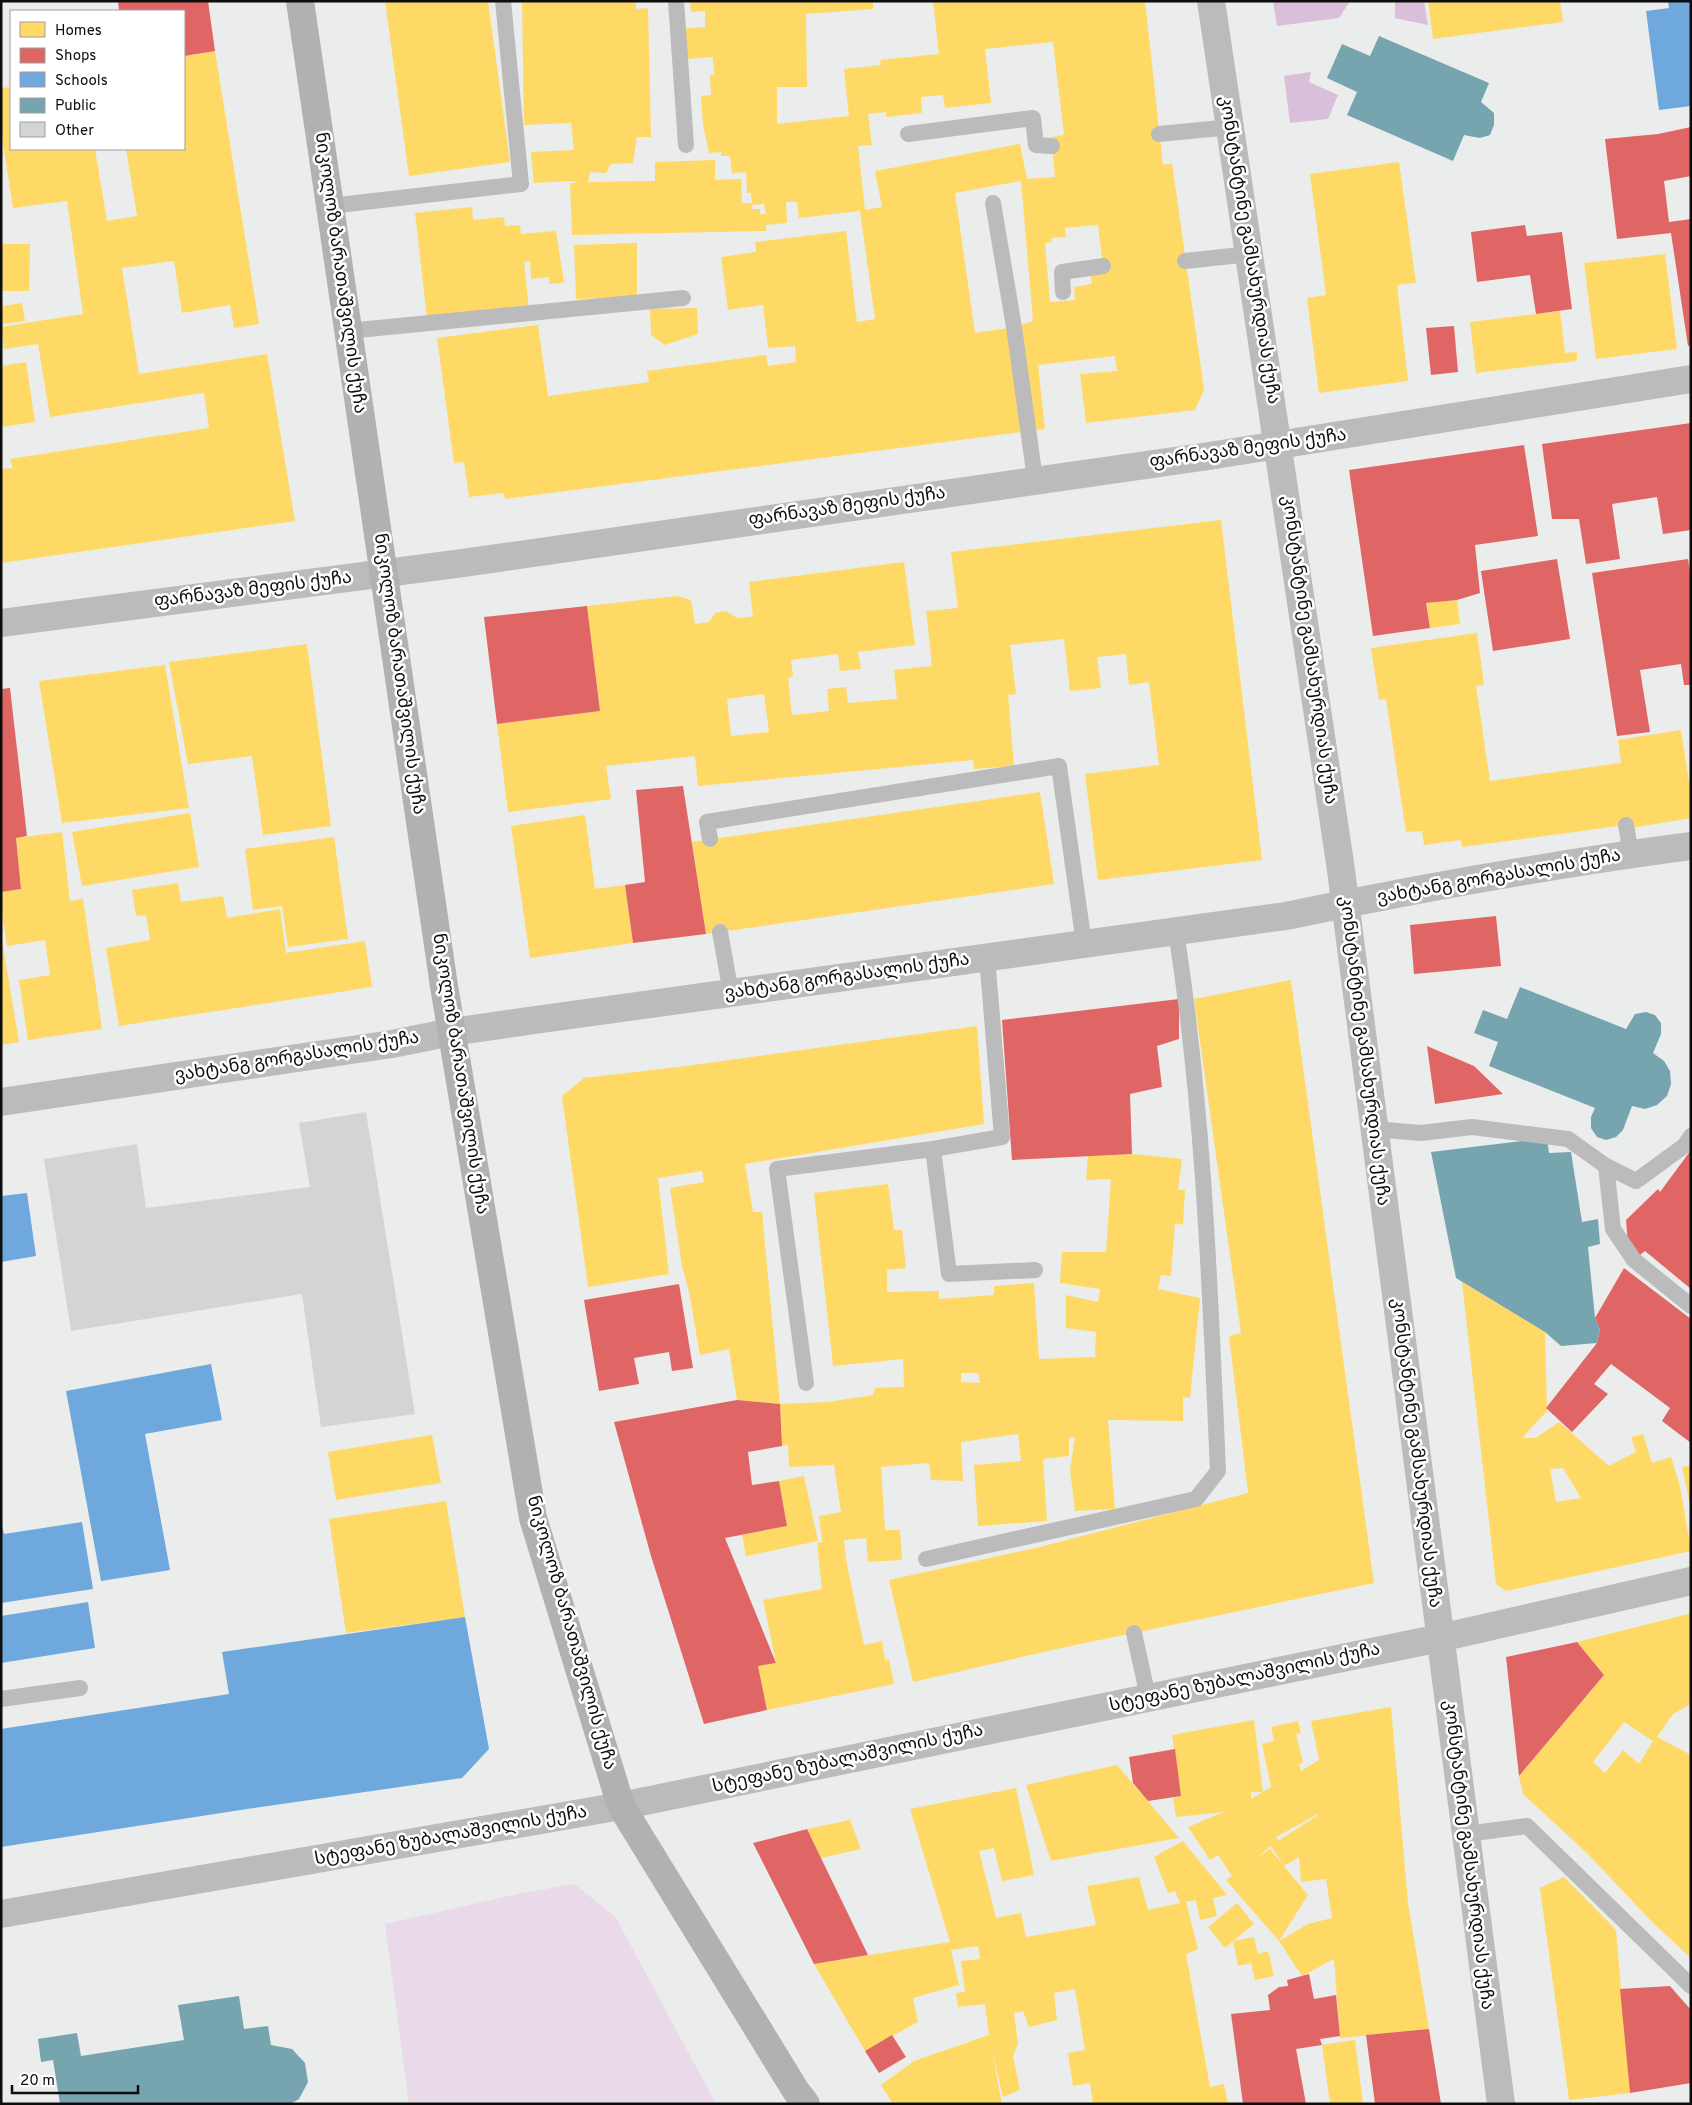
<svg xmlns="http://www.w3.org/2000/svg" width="1692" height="2105" font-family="Overpass,'Noto Sans Georgian',sans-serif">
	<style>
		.green { fill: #e9d9e9 }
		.forest { fill: #d9bfd9 }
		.homes { fill: #ffd966; fill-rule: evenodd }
		.shops { fill: #e06666 }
		.schools { fill: #6fa8dc }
		.public { fill: #76a5af }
		.building { fill: #d3d4d4 }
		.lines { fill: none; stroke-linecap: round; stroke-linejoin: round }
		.lane { stroke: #bbb; stroke-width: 16 }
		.street { stroke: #bbb; stroke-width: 28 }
		.secondary { stroke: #b0b1b0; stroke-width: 28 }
		.labels { text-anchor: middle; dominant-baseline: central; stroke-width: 5; stroke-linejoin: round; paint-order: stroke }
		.street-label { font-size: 18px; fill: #0d0e0d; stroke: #fff }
	</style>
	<rect width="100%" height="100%" fill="#ebedec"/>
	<path class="green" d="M574,1884L615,1916L716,2104H409L385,1924L522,1893Z"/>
	<path class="forest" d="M1273,1H1350L1339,18L1277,26Z
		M1395,1H1424L1428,25L1395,18Z
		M1311,72L1309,82L1338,95L1328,119L1290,123L1284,76Z"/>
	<path class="homes" d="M385,1H488L510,162L409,176Z
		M522,1H636V9L648,8L651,137H637L633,163L611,164L606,173L590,172L588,182L655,181V162L715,160V180L741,179L742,203H752V209H760V214H766L764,204L752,205L751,193H747L746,172L732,173L730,156H721V152L709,153L703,125L701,96L711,95L710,75H714L713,57L685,59L683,29L705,27V11L691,12L690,1H873V9L806,14L807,87H777V124L849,116L844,69L881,65L880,60L939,54L933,1H1145L1163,165L1172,163L1204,390L1195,410L1086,423L1080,374L1117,371L1115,356L1038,365L1045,429L505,499L504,493L469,497L464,462L454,463L437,338L538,325L548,396L649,382L647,371L766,355L768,366L796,362L795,346L768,348L763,305L728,310L721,257L756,252L755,242L846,231L857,322L875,319L860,211L799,218L797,202H786L787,223L766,225V231L572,235L570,183H575V181L534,183L531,152L574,150L571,123L524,125ZM1053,42L1064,135L1051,137L1055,177L1027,179L1020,144L875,171L882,207L865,210L858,146L872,145L868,114L886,112V117L922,113L921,97L943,95L945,108L991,103L985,49ZM1021,181L1033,321L1014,327L975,333L955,193ZM1098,225L1103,266L1090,271L1092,284L1074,287L1075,300L1050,302L1045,243L1052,242L1051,238L1066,237L1065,228Z
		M1428,1H1560L1563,22L1433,39Z
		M215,51L259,324L234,328L230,305L182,313L174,261L122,268L139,374L267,354L295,521L1,563V469L13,468L10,459L209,428L204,393L50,417L38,344L4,349L1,327L83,314L67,201L13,208L1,131V88L11,87V149H95L107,221L137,216L126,149H184V56Z
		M1399,162L1416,283L1397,285L1408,381L1319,393L1307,298L1326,295L1310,174Z
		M472,207L473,220L504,217L505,226L520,225L521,234L556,231L564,283L549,284V277L531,279L530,261L524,262L529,308L427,318L415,213Z
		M637,243V297L576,299L574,245Z
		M1,244H30L29,291H1Z
		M1665,254L1677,349L1596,359L1584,263Z
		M22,303L25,321L1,324V306Z
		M697,308L698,334L665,345L651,335L650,309Z
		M1560,311L1565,353L1577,352V361L1476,373L1470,322Z
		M26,362L35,422L1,427V366Z
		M1221,520L1262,860L1098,880L1085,774L1159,765L1149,682L1129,685L1126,654L1097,657L1101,688L1070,691L1064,639L1010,645L1016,694L1008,695L1014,766L974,769L973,760L698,786L695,756L606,766L611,799L508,812L497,724L600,711L587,606L677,596L691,600L695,624L709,622L715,613L726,611L737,618L750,617L753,616L749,582L904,562L915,645L858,652L861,669L840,671L838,654L791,660L793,676L788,678L792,715L829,711L827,689L846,687L848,703L897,699L894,670L932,666L926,611L958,608L951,552ZM764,694L769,732L731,736L727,699Z
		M1457,600L1460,624L1430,628L1426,603Z
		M1477,633L1484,685L1476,686L1490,781L1621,763L1618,740L1681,730L1691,795V818L1631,828L1626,825L1462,847L1461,840L1424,845L1422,831L1406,832L1386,699L1379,700L1371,648Z
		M307,644L331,826L263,835L252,756L188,764L169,662Z
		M165,665L189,808L62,823L39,681Z
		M1040,792L1054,884L706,934L692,842Z
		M190,813L199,867L82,886L72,832Z
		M585,815L595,889L625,885L633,943L530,958L511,826Z
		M62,832L70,901L83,899L102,1029L28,1040L19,980L50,975L45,940L7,946L1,909V892L21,889L16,838Z
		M334,837L348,939L288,947L282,906L253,910L245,849Z
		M178,883L181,902L223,896L227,918L280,909L286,953L365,941L372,987L119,1026L106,948L150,940L146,915L136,916L132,890Z
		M1,934L19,1042L1,1045Z
		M1291,980L1374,1583L1061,1648L913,1682L889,1580L1040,1547L1248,1493L1229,1336L1241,1333L1194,999Z
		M977,1026L984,1124L745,1164L753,1212H762L780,1404L737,1400L729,1349L700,1355L689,1292L682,1266L670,1188L704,1182L702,1171L658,1178L669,1274L588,1287L562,1096L584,1078L686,1066Z
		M1132,1154L1182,1159L1178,1190H1185L1183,1225L1175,1223L1171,1276L1161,1275L1158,1289L1200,1298L1190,1398L1183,1397V1421L1108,1420L1115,1509L1075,1511L1070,1470L1075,1437L1069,1438V1456L1043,1459L1047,1521L978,1526L974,1465L1021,1461L1018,1434L961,1442L963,1481L931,1480L929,1463L881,1467L885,1530H900L902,1560L868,1562L866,1538L844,1540L847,1565L864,1645L882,1641L885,1660L889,1659L894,1684L767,1710L758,1666L776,1663L763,1600L822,1589L817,1543L822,1542L819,1516L841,1512L834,1465L789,1467L788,1445L782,1446L780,1404L828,1402L873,1395L875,1388L904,1387L903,1359L833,1366L814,1193L888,1184L894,1230H902L906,1268L887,1270V1292L939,1291V1299L994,1295V1286L1034,1283L1039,1359L1095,1357L1096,1332L1066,1328V1295L1098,1302L1100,1289L1060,1283L1062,1252H1106L1111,1179L1086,1180L1088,1156ZM961,1373H978L980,1383L961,1382Z
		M1462,1282L1545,1332L1547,1411L1522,1438H1536L1559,1422L1609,1466L1636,1452L1631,1437L1643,1434L1652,1463L1671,1457L1680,1486L1691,1551L1506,1591L1496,1584ZM1563,1468L1581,1498L1556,1502L1550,1469Z
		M432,1435L441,1483L336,1500L328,1452Z
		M1691,1465V1505H1690L1682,1467Z
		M804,1476L818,1541L746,1556L742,1535L787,1526L779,1481Z
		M446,1501L465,1617L346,1633L329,1519Z
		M1688,1614H1691V1704L1673,1714L1657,1737L1691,1755V1958L1653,1923L1587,1853L1523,1794L1519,1776L1604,1675L1577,1642ZM1624,1722L1653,1741L1639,1764L1623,1750L1605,1773L1593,1762Z
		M1391,1707L1408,1903L1429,2029L1340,2038L1334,1959L1302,1976L1279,1941L1308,1924L1332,1918L1326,1879L1301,1882L1299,1857L1284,1866L1271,1846L1255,1859L1270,1849L1308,1895L1279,1941L1226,1880L1232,1876L1218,1855L1210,1860L1188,1827L1224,1812L1176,1817L1173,1798L1181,1796L1172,1735L1254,1720L1263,1792H1251V1799L1271,1787L1262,1744L1274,1741L1271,1727L1298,1721L1301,1733L1296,1734L1303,1763L1299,1764L1301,1771L1319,1760L1311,1721ZM1318,1814L1317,1816L1273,1844L1278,1841L1276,1837Z
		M1117,1765L1179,1838L1051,1861L1026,1785Z
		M1016,1788L1034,1875L1002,1881L994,1848L979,1851L996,1918L1021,1913L1026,1937L1096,1925L1087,1886L1139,1877L1148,1910L1180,1903L1175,1891L1168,1893L1154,1857L1183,1841L1227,1895L1213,1898L1217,1916L1200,1920L1196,1900L1186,1902L1198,1949L1186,1954L1210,2087L1224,2084L1228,2104H1093L1090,2083L1073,2086L1068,2053L1085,2050L1075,1989L1054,1993L1057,2020L1029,2027L1023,2011L1014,2013L1018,2044L1013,2056L1020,2090L1003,2097L992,2051L1002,2104H893L881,2085L914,2061L989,2035L985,2004L958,2007L956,1993L965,1992L961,1961L980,1959L978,1946L951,1950L959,1985L913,1998L918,2022L865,2051L814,1964L950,1942L910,1809Z
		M850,1820L861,1849L821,1858L807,1829Z
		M1564,1877L1616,1930L1630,2093L1569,2100L1540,1888Z
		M1237,1903L1254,1924L1233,1941L1254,1937L1258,1954L1268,1951L1274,1976L1255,1980L1251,1963L1238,1966L1233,1941L1225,1948L1208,1927Z
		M1355,2040L1363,2104H1330L1322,2045Z"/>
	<path class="shops" d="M118,1H208L215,51L184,56V11H119Z
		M1691,127V176L1664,181L1669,222L1691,219V345L1688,346L1671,233L1617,239L1605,139L1658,134Z
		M1525,225L1527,236L1562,232L1572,309L1536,314L1530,275L1477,282L1471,232Z
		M1454,326L1458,372L1431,375L1426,328Z
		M1691,423V530L1663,534L1657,497L1612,504L1620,559L1586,564L1579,519H1552L1542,444Z
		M1524,445L1538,536L1475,545L1480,593L1457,600L1426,603L1430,628L1373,636L1349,470Z
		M1557,559L1570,639L1493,651L1481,571Z
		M1688,559L1691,577V685H1684L1681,664L1640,670L1650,732L1617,736L1592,573Z
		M587,606L600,711L497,724L484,617Z
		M10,688L27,836L16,838L21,889L1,892V689Z
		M683,786L706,934L633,943L625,885L645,882L636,790Z
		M1496,916L1501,966L1414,974L1410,925Z
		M1179,999V1039L1157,1046L1162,1087L1130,1094L1132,1154L1012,1160L1002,1020Z
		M1427,1046L1474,1066L1503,1094L1435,1104Z
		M1691,1150V1289L1645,1251L1640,1255L1628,1245L1626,1220L1658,1189L1660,1192Z
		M1624,1268L1691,1319V1443L1662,1421L1670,1408L1611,1364L1594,1384L1608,1394L1572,1432L1546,1408L1597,1343L1600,1330L1595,1318Z
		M679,1284L693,1368L672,1371L669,1352L634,1358L639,1384L599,1391L584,1300Z
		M737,1400L780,1404L782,1446L748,1452L752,1485L779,1481L787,1526L725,1538L776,1663L758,1666L767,1710L704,1724L651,1556L614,1422Z
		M1577,1642L1604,1675L1519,1776L1506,1657Z
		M1175,1749L1181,1796L1148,1801L1133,1783L1129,1757Z
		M807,1829L821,1858L868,1955L814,1964L753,1843Z
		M1309,1974L1314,1999L1336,1995L1340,2036L1320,2039L1322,2045L1296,2049L1306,2104H1243L1231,2014L1270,2010L1268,1995L1279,1987L1288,1986L1287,1980Z
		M1670,1986L1691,2010V2083L1630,2093L1620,1989Z
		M1429,2029L1441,2104H1375L1366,2035Z
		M892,2035L906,2057L879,2073L865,2051Z"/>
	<path class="schools" d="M1668,1H1691V106L1659,110L1646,11L1669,8Z
		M27,1193L36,1256L1,1262V1196Z
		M211,1364L222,1420L145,1434L170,1570L101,1581L66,1391Z
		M1,1522L4,1534L82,1522L93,1589L1,1603Z
		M88,1602L95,1648L1,1663V1616Z
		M465,1617L489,1749L462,1778L247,1809L1,1847V1729L229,1694L222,1652Z"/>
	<path class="public" d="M1379,36L1489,83L1481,102L1494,113V125L1490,135L1480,138L1464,135L1453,161L1347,115L1357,92L1327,78L1342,44L1370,56Z
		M1520,987L1626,1029L1635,1014L1646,1012L1655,1015L1661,1023V1034L1653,1053L1664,1061L1670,1071L1671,1084L1667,1096L1657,1105L1645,1109L1632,1106L1623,1130L1616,1137L1606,1140L1597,1137L1591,1128V1117L1595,1108L1489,1066L1498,1042L1474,1033L1483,1010L1507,1019Z
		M1547,1138L1549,1153L1571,1152L1582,1222L1598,1219L1600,1244L1588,1247L1595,1318L1600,1330L1597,1343L1561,1346L1545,1332L1456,1278L1431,1152Z
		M239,1996L244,2029L268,2026L271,2045L292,2049L305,2063L308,2082L299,2099L290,2104H60L53,2060L41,2062L38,2039L77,2033L81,2056L184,2040L178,2005Z"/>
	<path class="building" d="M366,1112L415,1414L321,1427L302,1294L71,1331L44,1159L137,1144L146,1208L310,1187L299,1123Z"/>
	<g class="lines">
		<path class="lane" d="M676,1L686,145
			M908,134L1033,118L1036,145L1052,146
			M1159,134L1231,127
			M993,203L1014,327L1035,479
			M330,206L521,184L503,1
			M1185,261L1250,254
			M1063,292L1062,272L1103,266
			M348,331L683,298
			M1626,825L1631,854
			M710,839L707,822L1059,766L1084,944
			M720,932L731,993
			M987,957L1002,1137L933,1149L949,1274L1035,1270
			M1374,1129L1421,1133L1472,1127L1568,1139L1606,1166L1636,1181L1684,1146L1691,1136
			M1606,1166L1613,1229L1634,1260L1691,1306
			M806,1383L777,1169L933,1149
			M926,1559L1196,1499L1218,1471C1210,1291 1204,1109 1176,932
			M1134,1633L1148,1697
			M1,1699L80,1688
			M1466,1834L1527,1826L1691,1986"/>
		<path class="street" d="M1211,1L1340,863L1501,2104
			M1,623L463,563L1209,456L1691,379
			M1,1102L392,1044L452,1032L535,1020L1286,916C1420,888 1555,864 1691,846
			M1,1914L621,1806L1440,1638L1691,1581"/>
		<path class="secondary" d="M300,1L444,986L533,1518L621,1806L796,2091L806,2104"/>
	</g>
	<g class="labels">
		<g class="street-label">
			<text transform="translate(1249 250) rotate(81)">კონსტანტინე გამსახურდიას ქუჩა</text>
			<text transform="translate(340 273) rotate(82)">ნიკოლოზ ბარათაშვილის ქუჩა</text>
			<text transform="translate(1248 449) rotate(-8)">ფარნავაზ მეფის ქუჩა</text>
			<text transform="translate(847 507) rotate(-8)">ფარნავაზ მეფის ქუჩა</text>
			<text transform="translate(253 590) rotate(-7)">ფარნავაზ მეფის ქუჩა</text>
			<text transform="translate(1309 650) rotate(82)">კონსტანტინე გამსახურდიას ქუჩა</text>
			<text transform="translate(399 674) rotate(82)">ნიკოლოზ ბარათაშვილის ქუჩა</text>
			<text transform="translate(1499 877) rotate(-10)">ვახტანგ გორგასალის ქუჩა</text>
			<text transform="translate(847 977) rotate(-8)">ვახტანგ გორგასალის ქუჩა</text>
			<text transform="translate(1364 1051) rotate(83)">კონსტანტინე გამსახურდიას ქუჩა</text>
			<text transform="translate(297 1057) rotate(-9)">ვახტანგ გორგასალის ქუჩა</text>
			<text transform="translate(460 1074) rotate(81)">ნიკოლოზ ბარათაშვილის ქუჩა</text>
			<text transform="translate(1416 1453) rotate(83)">კონსტანტინე გამსახურდიას ქუჩა</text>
			<text transform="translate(571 1633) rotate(74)">ნიკოლოზ ბარათაშვილის ქუჩა</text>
			<text transform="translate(1245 1678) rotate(-12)">სტეფანე ზუბალაშვილის ქუჩა</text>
			<text transform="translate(848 1759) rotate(-12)">სტეფანე ზუბალაშვილის ქუჩა</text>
			<text transform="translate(451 1836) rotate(-10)">სტეფანე ზუბალაშვილის ქუჩა</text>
			<text transform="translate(1468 1855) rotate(83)">კონსტანტინე გამსახურდიას ქუჩა</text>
		</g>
	</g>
	<rect width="1692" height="2105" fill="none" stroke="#0d0e0d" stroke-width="5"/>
	<rect x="10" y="10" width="175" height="140" fill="#ffffff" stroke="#9e9f9e"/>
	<rect x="20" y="22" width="25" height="15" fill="#ffd966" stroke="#9e9f9e"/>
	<text x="55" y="35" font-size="15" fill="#0d0e0d">Homes</text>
	<rect x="20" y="48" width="25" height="15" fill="#e06666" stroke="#9e9f9e"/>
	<text x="55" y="60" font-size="15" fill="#0d0e0d">Shops</text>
	<rect x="20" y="72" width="25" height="15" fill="#6fa8dc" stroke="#9e9f9e"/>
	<text x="55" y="85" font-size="15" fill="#0d0e0d">Schools</text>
	<rect x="20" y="98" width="25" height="15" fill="#76a5af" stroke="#9e9f9e"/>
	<text x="55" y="110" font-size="15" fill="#0d0e0d">Public</text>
	<rect x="20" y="122" width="25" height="15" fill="#d3d4d4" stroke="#9e9f9e"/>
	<text x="55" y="135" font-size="15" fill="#0d0e0d">Other</text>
	<path d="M12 2085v8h126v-8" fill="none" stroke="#0d0e0d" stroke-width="2.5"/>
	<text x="20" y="2085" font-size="15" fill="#0d0e0d" stroke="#ffffff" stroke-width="4" paint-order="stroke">20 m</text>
</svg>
